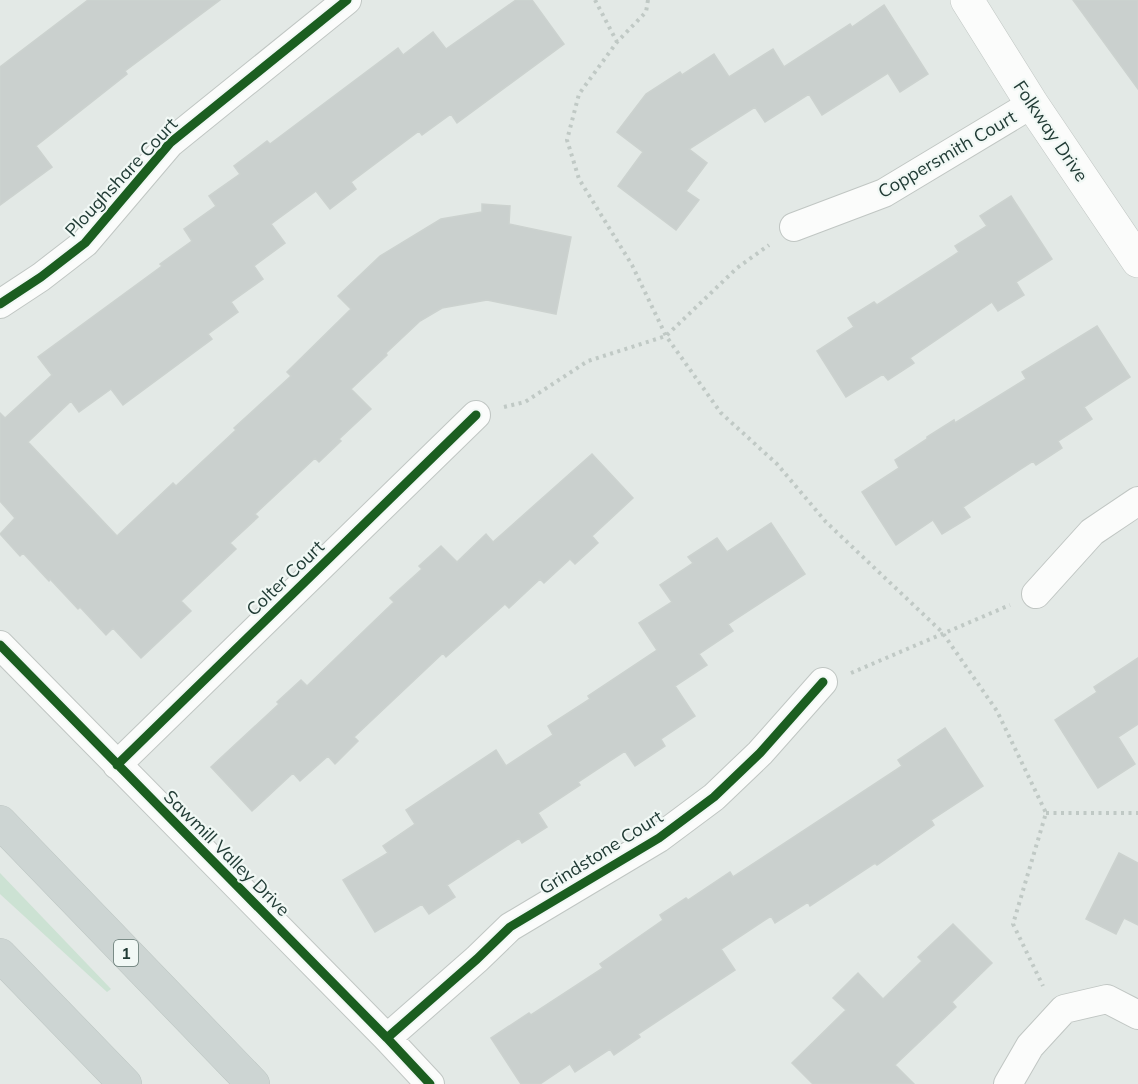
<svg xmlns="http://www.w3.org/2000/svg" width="1138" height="1084" font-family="Mulish,sans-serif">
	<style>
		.green { fill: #cce2d3 }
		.building { fill: #cad0ce; stroke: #ccd2cf; stroke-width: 1.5 }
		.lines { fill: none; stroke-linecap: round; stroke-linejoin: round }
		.minor-casing { stroke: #c0c6c3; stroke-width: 30 }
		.tertiary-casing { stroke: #c0c6c3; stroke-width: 34 }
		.primary-casing { stroke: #bcc5c2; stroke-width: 34 }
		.path { stroke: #c0c9c5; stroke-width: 4; stroke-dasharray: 3 4.5; stroke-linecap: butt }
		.minor { stroke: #fbfcfb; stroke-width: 28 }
		.tertiary { stroke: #fbfcfb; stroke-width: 33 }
		.primary { stroke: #cdd5d3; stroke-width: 33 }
		.cycleway-casing { stroke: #f1f8f5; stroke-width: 13 }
		.cycleway { stroke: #1b5e20; stroke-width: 9 }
		.labels { text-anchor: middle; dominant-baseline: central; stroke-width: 4.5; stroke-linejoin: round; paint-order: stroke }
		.shield { fill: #f1f8f5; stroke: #5f746f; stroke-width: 1.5 }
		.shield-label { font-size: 16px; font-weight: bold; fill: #213b35 }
		.street-label { font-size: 18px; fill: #213b35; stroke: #f1f8f5 }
	</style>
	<rect width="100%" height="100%" fill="#e3e9e6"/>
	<path class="green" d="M0,874V873L111,989L107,992L0,894Z"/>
	<path class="building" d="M88,0H220L125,71L127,74L36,146L52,167L0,205V67Z
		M516,0H532L564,44L457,123L451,114L422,135L419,131L351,182L356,189L330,209L316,191L271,224L285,243L254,266L263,279L231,302L238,312L208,334L212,339L123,405L111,389L79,412L71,401L28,442L117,536L173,483L176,486L236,430L234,428L291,376L287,372L351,309L338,296L380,256L441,219L482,212V204L510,206L509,224L571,237L556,314L487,300L442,308L420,321L386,353L387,355L351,389L371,409L339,439L341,441L319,462L315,458L255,514L258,517L230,543L236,549L181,601L191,611L141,658L113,628L106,635L80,607L78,609L50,579L49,581L23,553L20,556L0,534L15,518L0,501V413L5,418L52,375L38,357L162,266L160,264L192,241L184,229L216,206L209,196L240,174L234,166L267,141L270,144L398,48L403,55L433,32L446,49Z
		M1073,0H1138V89Z
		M884,5L928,74L900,92L888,73L822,115L809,94L765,122L755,107L689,149L707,163L686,191L699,200L676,230L618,186L643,152L617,132L646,94L680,72L682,75L714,54L729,77L773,49L784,67L850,24L852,27Z
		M1011,196L1052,259L1016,282L1024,295L998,311L992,302L910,358L914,363L888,380L883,374L846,397L817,351L854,327L848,318L874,302L877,305L959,252L955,246L987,226L980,216Z
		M1097,326L1130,377L1084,407L1092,419L1058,441L1062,448L1036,465L1033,461L963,507L970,517L942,534L933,520L896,545L862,492L899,468L895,460L927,439V437L954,420L955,423L1026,379L1022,372Z
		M592,454L633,498L592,536L598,543L575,564L570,559L544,583L540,579L509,608L505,604L446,657L443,653L354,737L358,741L335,764L328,756L300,781L293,773L252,811L211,767L279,704L277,702L301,680L307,686L369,626L394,602L390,598L422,569L419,566L441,546L457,562L486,534L493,542Z
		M771,523L805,574L728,624L733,631L699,654L707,665L675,686L695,716L661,739L665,746L635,766L625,751L578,782L580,785L538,813L547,827L522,843L519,838L447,885L455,897L429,914L422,904L375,932L343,880L388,853L383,846L415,824L406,810L496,750L506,766L553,735L548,726L590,699L588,696L657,650L639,623L672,602L660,585L693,563L688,557L717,538L727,552Z
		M1138,658V724L1118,737L1135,764L1098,788L1055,720L1097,692L1094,687Z
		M945,728L983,786L931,820L934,825L877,865L875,863L810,906L808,902L775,923L771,916L721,949L735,970L638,1034L640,1037L614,1055L610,1049L575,1072L570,1064L540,1084H521L491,1038L529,1013L531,1015L603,968L600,964L663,920L660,915L686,898L688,900L730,872L733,877L902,766L898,760Z
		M1119,853L1138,863V925L1124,918L1116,934L1086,919Z
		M953,924L992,963L952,1002L956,1007L895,1065L914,1084H813L792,1063L846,1010L833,998L858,973L883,999L922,961L918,957Z"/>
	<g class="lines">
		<defs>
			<path id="minor" d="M794,227L884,193L1032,104
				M0,304L41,277L85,243L170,143L347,0
				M1036,594L1092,532L1138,501
				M0,645L387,1038L430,1084
				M117,765L476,415
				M387,1038L477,959L510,927L659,838L714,797L760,753L823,682
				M1008,1084L1030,1046L1064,1009L1107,999L1138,1015"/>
			<path id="tertiary" d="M967,0L1032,104L1138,261"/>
			<path id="primary" d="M0,822L253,1084
				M0,955L125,1084"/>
		</defs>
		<use href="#minor" class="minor-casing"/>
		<use href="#tertiary" class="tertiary-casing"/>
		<use href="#primary" class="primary-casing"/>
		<path class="path" d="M595,0L617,42
			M648,0L646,12L617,42L579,94L567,140L579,179L632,265L666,336L721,413L777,464L826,522L942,632L997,711L1046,813L1013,924L1043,986
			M504,407L525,402L588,361L666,336L737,268L769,245
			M851,673L1010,605
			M1046,813H1138"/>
		<use href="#minor" class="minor"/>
		<use href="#tertiary" class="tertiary"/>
		<use href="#primary" class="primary"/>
		<defs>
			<path id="cycleway" d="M0,304L41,277L85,243L170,143L347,0
				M0,645L387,1038L430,1084
				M117,765L476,415
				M387,1038L477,959L510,927L659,838L714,797L760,753L823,682"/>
		</defs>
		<use href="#cycleway" class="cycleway-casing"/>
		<use href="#cycleway" class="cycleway"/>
	</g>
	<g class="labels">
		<rect class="shield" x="114" y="940" width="24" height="26" rx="4.5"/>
		<g class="shield-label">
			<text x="126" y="953">1</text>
		</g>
		<g class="street-label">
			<text transform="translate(1051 131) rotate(56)">Folkway Drive</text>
			<text transform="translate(947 154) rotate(-30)">Coppersmith Court</text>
			<text transform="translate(121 177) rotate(-47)">Ploughshare Court</text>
			<text transform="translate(285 578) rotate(-44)">Colter Court</text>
			<text transform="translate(601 852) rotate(-32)">Grindstone Court</text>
			<text transform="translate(227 853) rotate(45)">Sawmill Valley Drive</text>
		</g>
	</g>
</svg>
